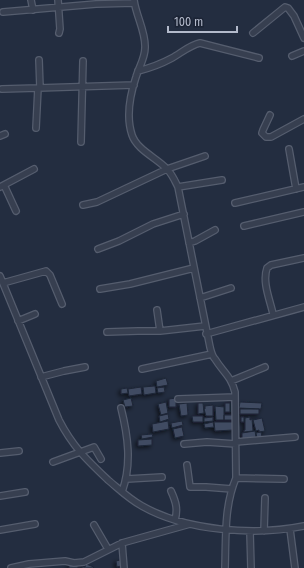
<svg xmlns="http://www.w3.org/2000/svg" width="304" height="568" font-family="'Fira Sans Condensed',sans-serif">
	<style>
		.building { fill: #414c62; stroke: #1e2637; filter: url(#shadow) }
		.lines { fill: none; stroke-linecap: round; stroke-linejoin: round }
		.minor-casing { stroke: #555d6e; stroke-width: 8 }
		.minor { stroke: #373f50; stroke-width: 5.5 }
	</style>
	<defs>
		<filter id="shadow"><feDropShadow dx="-2" dy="2" stdDeviation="2" flood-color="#0009"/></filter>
	</defs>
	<rect width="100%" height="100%" fill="#232d40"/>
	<path class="building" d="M166,378L168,385L157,387L156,381Z
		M155,386L156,393L144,395L143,387Z
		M141,387L142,394L129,396L128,389Z
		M164,387L165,392L158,393L157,388Z
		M127,388L128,393L121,394V389Z
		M131,398L133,406L125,407L123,400Z
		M176,398V407H169V399Z
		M231,400H234V412H231Z
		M166,402L168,413L161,415L158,404Z
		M240,402L262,403L261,409L239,408Z
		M187,403L188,415L181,416L179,404Z
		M198,403H203L204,413L198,414Z
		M225,403H230V412H225Z
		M213,405V416H206L204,409H205V406Z
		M215,406L224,407V420H216Z
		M240,409H259V414H240Z
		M168,414L169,419L160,422L159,416Z
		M224,415H234V420H224Z
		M192,416H203V422H193Z
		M213,417V421L204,422V418Z
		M241,417H244V422H241Z
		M250,417V420L252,419L253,431L244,432V430H245V418Z
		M262,418L265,431L259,432V430L256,431L253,420Z
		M168,421L169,429L153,432L152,424Z
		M182,421L183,425L172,428L171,423Z
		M213,422L214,427L205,428L204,424Z
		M214,422H233V430L215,431Z
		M182,427L184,436L175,438L173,429Z
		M255,431L256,437L242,439V433Z
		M261,432L262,437L257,438L256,433Z
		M152,434L153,437L142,439L141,435Z
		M152,439V445L138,446V440Z
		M120,560L121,566L117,567L116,561Z
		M69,564L78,565V568H69Z
		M86,564L94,567L93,568H82V566L85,567Z"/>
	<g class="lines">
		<defs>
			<path id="minor" d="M31,0L33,10
				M58,0L60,29L59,33
				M134,0C136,16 146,32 145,48C145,58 139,67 136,77C130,95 126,117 132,135C137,150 157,158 167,169C172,174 175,181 178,187L210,347C211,351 212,356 215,359C223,372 231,376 235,392L236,478C224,506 226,538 225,568
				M3,12L96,4L134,3
				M253,33L285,7L288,8L294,16L304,38
				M292,56L304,51
				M39,60L40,88
				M138,71C150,68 161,64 172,58C181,53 190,45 200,43L259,58
				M2,89L38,88
				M270,115L263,130L262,133L266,137H271L304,119
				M36,128L38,88L134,85
				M0,136L5,134
				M81,142L83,61
				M289,149L296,189
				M4,185L16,211
				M0,187L34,169
				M178,187L222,180
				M235,203L304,187
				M83,205L97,202L167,169L205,156
				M244,226L304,212
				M189,243L195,241L215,230
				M98,249L119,241L153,224L184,214
				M0,276L59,420C73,447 86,459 108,480C119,489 129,499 142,506C186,531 255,536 304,526
				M3,283L46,271L50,275L62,304
				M100,289L130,284L194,268
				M200,298L231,288
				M157,310L160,331
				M273,314C270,300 262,282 267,268L271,265L304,258
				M18,321L35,314
				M107,332L138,331H160L205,326
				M206,334L304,307
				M142,369L212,354
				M41,377L64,371L85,367
				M231,381L265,367
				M178,399L235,397
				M121,408C128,436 132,464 122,492
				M236,442L295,437
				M184,444L207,442L236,444
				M0,453L19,451
				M53,462L94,447L101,459
				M187,465L190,487H206L232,489
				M236,478L284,479
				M127,479L162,477
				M171,491C176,502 178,509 175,520
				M0,496L25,492
				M94,525L108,549
				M290,529L295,568
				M0,530L35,524
				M264,531L265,498
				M250,532L251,568
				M122,543L124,568
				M11,568L29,564L65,561L74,563L84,562L122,543L190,524"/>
		</defs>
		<use href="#minor" class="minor-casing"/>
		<use href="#minor" class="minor"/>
	</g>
	<path d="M168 26v6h69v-6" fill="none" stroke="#b3bacb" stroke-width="2"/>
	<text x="174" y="26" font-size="12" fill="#b3bacb" stroke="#1c2435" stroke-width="3" paint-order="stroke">100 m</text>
</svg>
